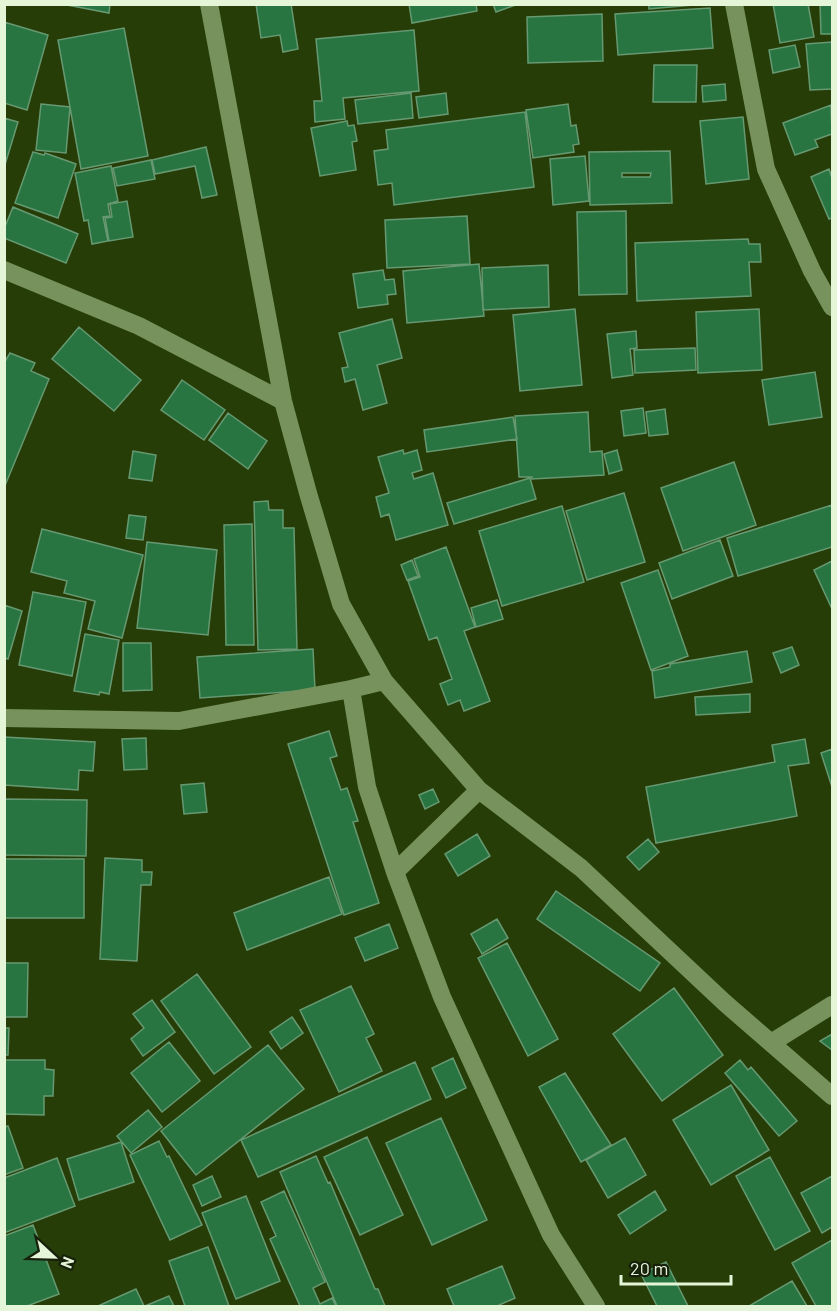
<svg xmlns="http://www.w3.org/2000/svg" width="837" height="1311" font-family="Barlow,sans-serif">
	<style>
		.building { fill: #297541; stroke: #669971; stroke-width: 1.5; fill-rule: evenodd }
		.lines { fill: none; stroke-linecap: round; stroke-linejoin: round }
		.street { stroke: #77925d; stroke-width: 18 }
	</style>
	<rect width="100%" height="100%" fill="#263d07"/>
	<path class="building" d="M62,4H110L109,13Z
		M256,4H291L298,49L283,52L280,35L261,38Z
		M409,4H476L477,11L412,23Z
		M493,4H518L496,12Z
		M649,4H693V5L649,9Z
		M773,4H808L814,37L780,43Z
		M820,4H832V34H821Z
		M710,8L713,48L618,55L615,14Z
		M602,14L603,61L528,63L527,17Z
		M4,22L48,35L27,110L4,103Z
		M124,28L148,156L81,169L58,40Z
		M414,30L419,91L343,98L345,119L315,122L314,101H322L316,39Z
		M832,42V89L810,90L806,44Z
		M795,45L800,67L773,73L769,50Z
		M654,65H697L696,102H653Z
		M725,84L726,100L703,102L702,86Z
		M411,93L413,118L358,124L355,100Z
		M446,93L448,114L419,118L416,97Z
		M41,104L70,107L66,153L36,150Z
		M568,104L571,126L576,125L579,144L573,145L574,152L533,158L526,110Z
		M831,105L832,134L815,140L818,147L795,155L783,123Z
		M525,112L534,187L394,205L392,183L378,185L374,151L388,149L386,130Z
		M743,117L749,179L706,184L700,121Z
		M4,118L18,122L4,168Z
		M347,121L348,126L354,125L357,141L352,142L356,170L320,176L311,128Z
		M206,147L217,195L202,198L195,166L155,174L152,160Z
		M670,151L672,203L590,205L589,152ZM622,173H651L650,177H622Z
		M33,152L44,155L45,153L76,164L58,218L15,203Z
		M585,156L589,201L553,205L550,159Z
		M151,160L155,179L117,186L113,168Z
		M111,166L118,201L108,204L110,216L103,217L108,241L92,244L88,220L84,221L75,173Z
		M829,169L832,178V218L829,219L811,177Z
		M127,201L133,237L109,241L105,218L112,217L110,204Z
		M13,207L78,234L66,263L4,238V229Z
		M626,211L627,294L579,295L577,212Z
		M467,216L470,264L387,268L385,220Z
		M748,239L749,244H760L761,262H749L751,296L637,301L635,243Z
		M479,264L484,316L407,323L403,271Z
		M548,265L549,307L483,310L482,268Z
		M383,270L385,280L394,279L396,294L387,295L388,304L358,308L353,274Z
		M575,309L582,385L520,391L513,315Z
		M759,309L762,370L698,373L696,312Z
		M392,319L402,358L377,365L387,403L363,410L355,379L345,382L342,368L348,367L339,333Z
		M79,327L141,380L114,411L52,359Z
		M636,331L637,348L630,349L633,375L612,378L607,334Z
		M695,348L696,370L635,373L634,350Z
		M10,353L35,363L31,371L49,379L4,488V363Z
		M815,372L822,417L769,425L762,380Z
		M182,380L225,410L204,440L161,410Z
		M643,408L646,433L624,436L621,411Z
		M665,409L668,434L649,436L646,412Z
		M588,412L590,452L602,451L604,475L532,479V477H519L515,416Z
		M228,413L267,441L248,469L209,440Z
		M513,417L517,439L427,452L424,430Z
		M403,450L404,454L417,450L422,470L412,473L414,479L433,473L448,525L396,540L389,514L381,517L376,497L389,493L378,457Z
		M617,450L622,470L609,474L604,454Z
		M133,451L156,455L152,481L129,478Z
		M734,462L756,525L683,551L661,488Z
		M530,478L536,499L454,524L447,503Z
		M624,493L645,562L587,580L566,511Z
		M268,501L269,510H283V528H294L297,649L258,650L254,502Z
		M832,505V547L738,576L727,538Z
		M562,506L584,582L502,606L479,531Z
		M129,515L146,517L143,540L126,538Z
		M252,524L254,645H226L224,525Z
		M42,529L143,555L122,638L88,629L95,601L64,593L67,581L31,572Z
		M720,540L733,576L672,599L659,563Z
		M147,542L217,550L208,635L137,628Z
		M446,547L475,627L464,631L490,701L464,711L460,700L448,705L440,684L452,679L437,637L429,640L408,581L420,577L414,559Z
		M412,560L418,576L407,580L401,565Z
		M832,561V609L814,570Z
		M658,570L688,656L651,670L621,583Z
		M33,592L86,602L72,676L19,665Z
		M497,600L503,619L476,627L471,608Z
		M4,605L22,611L8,659L4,658Z
		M85,634L119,640L109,694L100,692L99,695L74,691Z
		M123,643H151L152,690L123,691Z
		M792,647L799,665L781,673L773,653Z
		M313,649L315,690L200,698L197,657Z
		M747,651L752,682L655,698L652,671L670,667V664Z
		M750,694V712L696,715L695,697Z
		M329,731L337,756L330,758L341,790L347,788L358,821L353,822L379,903L344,915L288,744Z
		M4,737L95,742L93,771L79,770L78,790L4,785Z
		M146,738L147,769L124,770L122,739Z
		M805,739L809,763L788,766L797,816L656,843L646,787L775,762L772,745Z
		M832,749V787L821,753Z
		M204,783L207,812L184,814L181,785Z
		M433,789L439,802L425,809L419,795Z
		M4,799L87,800L86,856L4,855Z
		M477,834L490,856L458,876L445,854Z
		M648,839L659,852L639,870L627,857Z
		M105,858L142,860V872H152L151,885H141L137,961L100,959Z
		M4,859H84V918H4Z
		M329,877L342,914L247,950L234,913Z
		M556,891L660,963L640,991L537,919Z
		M497,919L508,938L482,954L471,934Z
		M389,924L398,948L365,961L355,938Z
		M507,943L558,1039L528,1056L478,958Z
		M4,963H28L27,1017H4Z
		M197,974L251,1047L214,1074L161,1001Z
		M351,986L374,1034L366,1038L382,1071L339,1092L300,1010Z
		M674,988L723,1055L662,1101L613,1034Z
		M152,1000L175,1032L143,1056L131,1039L144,1028L133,1014Z
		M292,1017L303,1033L281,1049L270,1032Z
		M4,1028H9L8,1055H4Z
		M832,1034V1050L820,1041Z
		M169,1042L200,1081L162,1112L131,1073Z
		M268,1045L304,1089L196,1175L161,1131Z
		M453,1058L466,1088L446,1098L432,1068Z
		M4,1060H45V1069L54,1070L53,1096H44V1115L4,1114Z
		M740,1060L748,1070L751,1067L797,1121L779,1136L725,1073Z
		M415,1062L431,1099L258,1177L241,1140Z
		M565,1073L611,1145L581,1162L539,1087Z
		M731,1085L769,1150L711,1185L673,1120Z
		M148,1110L162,1127L131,1153L117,1136Z
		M441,1118L487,1220L432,1245L386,1143Z
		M8,1126L23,1168L4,1175V1127Z
		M367,1137L403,1215L360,1235L324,1157Z
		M625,1138L646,1175L608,1198L586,1160Z
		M159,1141L167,1157L169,1156L202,1225L170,1240L130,1155Z
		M121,1142L134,1182L79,1200L67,1159Z
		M316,1156L328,1183L330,1182L375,1289H378L385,1306H337L280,1172Z
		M770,1157L810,1231L775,1250L736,1176Z
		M57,1158L75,1206L4,1233V1178Z
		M212,1176L221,1197L202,1206L193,1185Z
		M832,1176V1227L822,1233L801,1193Z
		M284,1191L325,1282L313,1288L320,1304L332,1298L336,1306H300L270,1239L276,1236L261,1202Z
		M655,1191L666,1210L630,1234L618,1215Z
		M246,1196L280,1281L236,1299L202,1213Z
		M33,1225L59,1294L27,1306H4V1236Z
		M832,1240V1306H816L792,1263Z
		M208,1247L229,1306H185L169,1261Z
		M666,1262L688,1306H657L641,1274Z
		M502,1266L515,1298L497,1306H454L447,1289Z
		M792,1281L807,1306H749Z
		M136,1289L144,1306H98Z
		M169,1296L174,1306H145Z"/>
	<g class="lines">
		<path class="street" d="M209,4L283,401L308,493L341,604L384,681L479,790L581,868L725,1003L832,1096
			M734,4L766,169L812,271L832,307
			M4,270L139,326L283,401
			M384,681L351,689L367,787L395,872L442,997L551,1235L596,1306
			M4,718L179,721L351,689
			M395,872L479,790
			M771,1043L832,1005"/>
	</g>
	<rect width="837" height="1311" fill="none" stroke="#e5f5d8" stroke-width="12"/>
	<g transform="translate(54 1257) rotate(112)" stroke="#16200b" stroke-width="4.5" paint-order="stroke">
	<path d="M0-4.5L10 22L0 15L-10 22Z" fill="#e5f5d8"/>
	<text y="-9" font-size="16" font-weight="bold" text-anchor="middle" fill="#e5f5d8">N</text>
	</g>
	<path d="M621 1275v9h110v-9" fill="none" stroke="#e5f5d8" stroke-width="3"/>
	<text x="630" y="1275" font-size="18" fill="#e5f5d8" stroke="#16200b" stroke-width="4.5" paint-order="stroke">20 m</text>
</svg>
